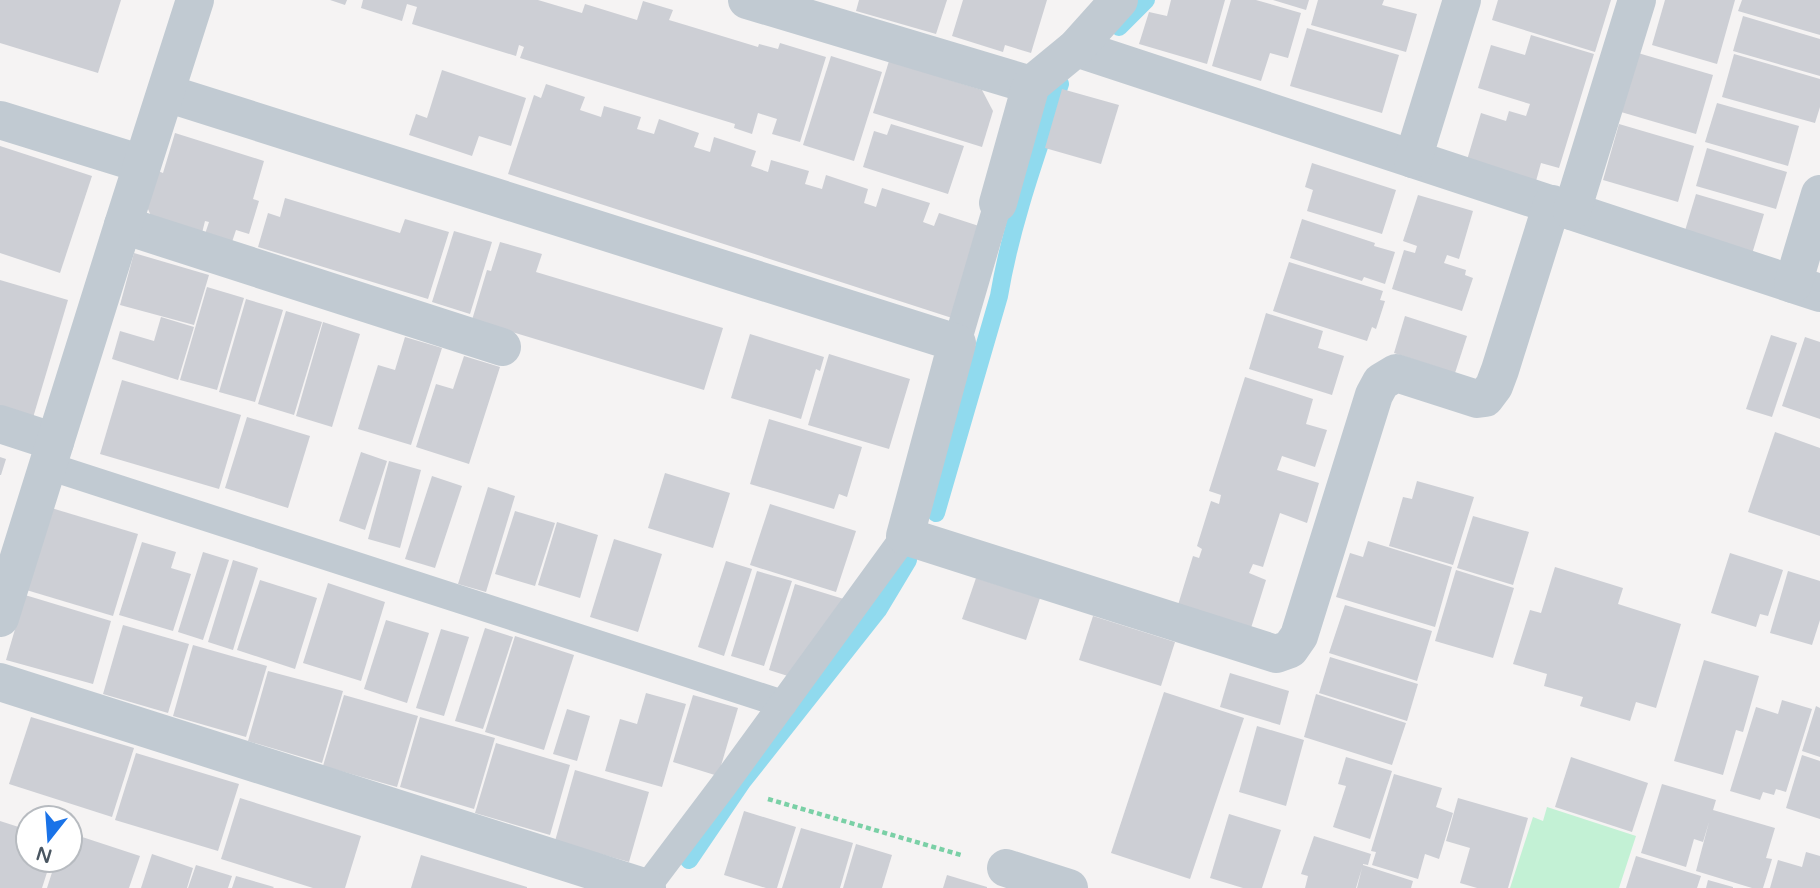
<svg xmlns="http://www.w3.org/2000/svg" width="1820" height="888" viewBox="0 0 1820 888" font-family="'Varela Round',sans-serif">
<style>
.green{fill:#c3f1d5}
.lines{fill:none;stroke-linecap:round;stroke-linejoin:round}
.stream{stroke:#90daee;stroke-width:18}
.building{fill:#cdcfd5}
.path{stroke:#7ad0a6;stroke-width:4.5;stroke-dasharray:5 3.5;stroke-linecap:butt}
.service{stroke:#c1cad2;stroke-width:28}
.minor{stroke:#c1cad2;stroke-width:38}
</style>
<rect width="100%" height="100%" fill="#f5f3f3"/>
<polygon class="green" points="1547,807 1636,836 1619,888 1510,888 1533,817 1543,821"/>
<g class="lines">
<g class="stream">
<polyline points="1119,27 1146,0"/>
<path d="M936 513 999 296C1011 224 1037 153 1060 84"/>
<polyline points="689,860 742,782 878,610 908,560"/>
</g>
</g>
<g class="building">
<polygon points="0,0 121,0 98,73 0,43"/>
<polygon points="330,0 347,0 345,5"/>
<polygon points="363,0 538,0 582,13 585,4 637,20 643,1 673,10 669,20 689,26 758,47 759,44 778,49 780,43 826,57 800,142 772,134 777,119 758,113 752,134 734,128 735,124 520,58 524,47 519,45 516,56 412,24 417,7 407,4 402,21 361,8"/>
<polygon points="859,0 947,0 936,34 856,11"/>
<polygon points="963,0 1047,0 1031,53 1005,45 1003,52 952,36"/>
<polygon points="1171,0 1225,0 1207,64 1139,44 1149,12 1167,16"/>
<polygon points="1231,0 1256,0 1301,13 1288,58 1270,53 1261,81 1212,66"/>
<polygon points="1273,0 1309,0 1306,10"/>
<polygon points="1318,0 1384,0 1382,5 1417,14 1406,52 1311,25"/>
<polygon points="1498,0 1611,0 1595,52 1492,20"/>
<polygon points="1665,0 1735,0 1717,64 1652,45"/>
<polygon points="1742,0 1820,0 1820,35 1738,11"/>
<polygon points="1743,16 1820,39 1820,76 1733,51"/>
<polygon points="1307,28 1399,55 1382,113 1290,86"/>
<polygon points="1531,35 1594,54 1559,168 1541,163 1536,181 1467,160 1481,113 1506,121 1509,111 1526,116 1530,104 1478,88 1491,45 1525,55"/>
<polygon points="1638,53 1713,75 1696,134 1621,112"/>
<polygon points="1734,54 1820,79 1820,107 1815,123 1722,97"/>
<polygon points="831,56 882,72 854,161 803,145"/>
<polygon points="889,61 982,90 993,111 982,147 873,113"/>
<polygon points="442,70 526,98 511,146 479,136 472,156 409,135 416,114 427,118"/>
<polygon points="546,84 585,97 580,110 601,117 604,106 641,117 637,129 654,134 659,119 699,133 694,147 710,152 714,137 756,151 751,166 768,172 771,160 809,171 805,184 822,189 826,175 868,189 864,203 876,207 882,188 930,203 923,222 934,226 939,213 982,227 952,318 508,174 534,95 541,98"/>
<polygon points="1062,89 1119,105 1101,164 1045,148"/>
<polygon points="1717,103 1799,126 1788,166 1705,142"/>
<polygon points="891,124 964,146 948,194 863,167 874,131 887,135"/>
<polygon points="1619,124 1694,146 1678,202 1603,180"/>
<polygon points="175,133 264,161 253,199 259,201 249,234 236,230 232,242 205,234 209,222 205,221 202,233 152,218 147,207 158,171 163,173"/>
<polygon points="0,146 92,176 60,273 0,253"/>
<polygon points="1707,148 1787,172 1776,209 1696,186"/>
<polygon points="1312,163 1396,190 1382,234 1307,211 1313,190 1305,187"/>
<polygon points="1696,194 1764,214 1752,254 1684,234"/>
<polygon points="1418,195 1473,211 1459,259 1447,255 1444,263 1466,270 1465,275 1473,278 1462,311 1392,289 1404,250 1415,253 1417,246 1403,241"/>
<polygon points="285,198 400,233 405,219 449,232 428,299 258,247 268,213 280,217"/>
<polygon points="1302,219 1375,243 1374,246 1395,252 1385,284 1364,277 1362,281 1290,258"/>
<polygon points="454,231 492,242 470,314 432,302"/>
<polygon points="500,242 542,254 536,272 723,328 704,390 472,320 487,270 491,271"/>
<polygon points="134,253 209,275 194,325 120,305"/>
<polygon points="1289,262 1383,291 1380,300 1385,301 1376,329 1372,327 1367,341 1273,311"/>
<polygon points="0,280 68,300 32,421 0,412"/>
<polygon points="207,287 244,298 217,390 180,380"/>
<polygon points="246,299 283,310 255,402 219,392"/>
<polygon points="286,311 322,322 294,415 258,404"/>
<polygon points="1266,313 1323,331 1318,348 1344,356 1332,395 1249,369"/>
<polygon points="1405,316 1467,336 1455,373 1394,353"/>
<polygon points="161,317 194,327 178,380 112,359 120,331 154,341"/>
<polygon points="323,322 360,334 332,427 296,416"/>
<polygon points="750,334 824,357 820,371 816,369 801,419 731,398"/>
<polygon points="1771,335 1797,343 1772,417 1746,409"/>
<polygon points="405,337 442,348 411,445 358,429 378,365 395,370"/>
<polygon points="1805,337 1820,342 1820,419 1782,406"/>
<polygon points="829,354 910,379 889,449 808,425"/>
<polygon points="464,356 500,367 469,464 416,447 436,384 453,389"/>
<polygon points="1245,377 1313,399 1306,424 1327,430 1315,467 1282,456 1277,470 1319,483 1307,523 1280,513 1263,567 1253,564 1249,573 1266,580 1251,628 1178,605 1193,556 1199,558 1202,549 1197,546 1211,501 1219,504 1221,495 1209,491"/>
<polygon points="122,380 241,415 219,489 100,454"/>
<polygon points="247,417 310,436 288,508 225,488"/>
<polygon points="769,419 862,447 847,497 839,494 834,509 750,484"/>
<polygon points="1775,432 1820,448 1820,536 1748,512"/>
<polygon points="361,452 387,461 365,530 339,521"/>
<polygon points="0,457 6,459 1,475 0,475"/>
<polygon points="389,461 421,470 400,548 368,539"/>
<polygon points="665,473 730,493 713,548 648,528"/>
<polygon points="432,476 462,486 435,568 405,559"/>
<polygon points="1417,481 1474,497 1453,565 1389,546 1403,497 1412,499"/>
<polygon points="488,487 515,496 486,592 458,584"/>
<polygon points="770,504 856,531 836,592 750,565"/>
<polygon points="48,507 138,534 113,616 23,589"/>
<polygon points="515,511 555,523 535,586 495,574"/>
<polygon points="1473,516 1529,532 1513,585 1457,568"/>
<polygon points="557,522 598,535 580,598 538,585"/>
<polygon points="614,539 662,554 638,632 590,617"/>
<polygon points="1368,541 1452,567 1435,627 1336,597 1350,553 1363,557"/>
<polygon points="142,542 176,552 171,568 191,574 173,631 119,615"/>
<polygon points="203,552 229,560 203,640 178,632"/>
<polygon points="1730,553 1783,570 1768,616 1760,614 1756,627 1711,613"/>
<polygon points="233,560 258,568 233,650 208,642"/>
<polygon points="726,561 752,569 724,656 698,647"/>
<polygon points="1555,567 1623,588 1618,604 1681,624 1656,708 1636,702 1630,721 1580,706 1583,697 1544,686 1547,674 1513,664 1530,610 1541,613"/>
<polygon points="1456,570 1514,588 1493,658 1435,641"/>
<polygon points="757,571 792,581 764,666 731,656"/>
<polygon points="1788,571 1820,581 1820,620 1812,645 1770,633"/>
<polygon points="976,578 1040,598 1026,640 962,619"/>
<polygon points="260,580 317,598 295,669 237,650"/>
<polygon points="328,583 385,602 361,681 303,663"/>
<polygon points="795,584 847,600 791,677 769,670"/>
<polygon points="25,595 111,621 93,684 6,660"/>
<polygon points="1345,605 1432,631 1417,681 1329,653"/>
<polygon points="1093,616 1175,642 1161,686 1079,660"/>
<polygon points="386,620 429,633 407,703 364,689"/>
<polygon points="123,625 189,644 168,713 103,694"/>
<polygon points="485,628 513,637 483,729 455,721"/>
<polygon points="441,629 469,637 444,716 416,708"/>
<polygon points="515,636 574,655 544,750 485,732"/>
<polygon points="193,645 267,666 246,737 173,716"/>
<polygon points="1330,657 1418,684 1407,721 1319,693"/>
<polygon points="1704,660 1759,676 1743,732 1736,730 1723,775 1674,761"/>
<polygon points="268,671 343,691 322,763 248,741"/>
<polygon points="1230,673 1289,691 1280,725 1220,707"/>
<polygon points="1164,692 1244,718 1190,879 1111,853"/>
<polygon points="646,693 686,704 662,787 605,771 620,719 637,724"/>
<polygon points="1316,694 1406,723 1392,765 1304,737"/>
<polygon points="344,695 418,716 397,787 323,766"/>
<polygon points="693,695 738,708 718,776 673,762"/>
<polygon points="1782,700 1812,709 1786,792 1776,789 1774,795 1763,792 1760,800 1730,791 1756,707 1778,714"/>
<polygon points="1816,706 1820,708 1820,757 1802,751"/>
<polygon points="567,709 590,716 577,761 553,754"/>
<polygon points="31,717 134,748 112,817 9,784"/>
<polygon points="420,717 495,738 474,809 400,787"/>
<polygon points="1257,726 1304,740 1286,806 1239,792"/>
<polygon points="496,743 570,765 550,835 475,813"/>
<polygon points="136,753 239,784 218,851 115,820"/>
<polygon points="1802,755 1820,761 1820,819 1786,808"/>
<polygon points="1346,757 1392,771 1370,839 1333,827 1346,786 1338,784"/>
<polygon points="1571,757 1648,783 1632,832 1555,807"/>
<polygon points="575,770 649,792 629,862 555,841"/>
<polygon points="1394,774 1442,788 1436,807 1453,813 1439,859 1425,854 1418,879 1372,865 1376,852 1371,851"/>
<polygon points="1662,784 1716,800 1713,810 1775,828 1766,858 1772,859 1763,888 1752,888 1696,871 1709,822 1703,842 1694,839 1686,867 1641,853"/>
<polygon points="240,798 361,836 345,888 313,888 221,859"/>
<polygon points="1458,798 1528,818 1508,888 1477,888 1460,883 1470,848 1446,841"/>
<polygon points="744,811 796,827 777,888 766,888 724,875"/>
<polygon points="1229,814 1281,830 1262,888 1243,888 1210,878"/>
<polygon points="0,821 28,830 28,860 51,860 42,888 0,888"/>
<polygon points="801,828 853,843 840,888 782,888"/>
<polygon points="70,833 140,856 129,888 47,888 56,860 70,860"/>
<polygon points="1314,836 1371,854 1368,865 1363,864 1363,865 1413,881 1411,888 1357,888 1362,868 1356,888 1305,888 1308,876 1301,874"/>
<polygon points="856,844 892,855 882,888 843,888"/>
<polygon points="1806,852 1820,856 1820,888 1770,888 1778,860 1802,867"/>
<polygon points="152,854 193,868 187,888 141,888"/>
<polygon points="421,855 527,887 527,888 411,888"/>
<polygon points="1636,856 1701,876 1697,888 1626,888"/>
<polygon points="196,865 232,876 228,888 188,888"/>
<polygon points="947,875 987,887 987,888 943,888"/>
<polygon points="236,876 274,887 273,888 232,888"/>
<polygon points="1708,880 1733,887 1733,888 1706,888"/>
</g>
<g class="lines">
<polyline class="path" points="768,799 961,855"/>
<g class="service">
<polyline points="957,343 998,203"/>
<polyline points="48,466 783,704"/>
<polyline points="646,888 723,786 905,536"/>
</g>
<g class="minor">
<polyline points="747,0 1031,85"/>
<polyline points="1076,48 1820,293"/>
<polyline points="166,93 957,343 905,536 1276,654 1290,649 1299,636 1374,395 1381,382 1396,373 1477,399 1485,398 1494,386 1500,370 1552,204"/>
<polyline points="0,120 142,164"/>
<polyline points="1413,159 1462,0"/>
<polyline points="998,203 1031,85 1076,48 1119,0"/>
<polyline points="1572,211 1637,0"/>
<polyline points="123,225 502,347"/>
<polyline points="1793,284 1820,194"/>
<polyline points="0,424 55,442"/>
<polyline points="0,618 123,225 195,0"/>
<polyline points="0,682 647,888"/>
<polyline points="1006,868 1069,888"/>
</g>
</g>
<g transform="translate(49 839) rotate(197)"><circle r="33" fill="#ffffff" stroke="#b7bbc0" stroke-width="2"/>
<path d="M0-5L12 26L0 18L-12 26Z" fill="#1a73e8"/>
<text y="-10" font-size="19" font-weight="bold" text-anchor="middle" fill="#4a5661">N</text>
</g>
</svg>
